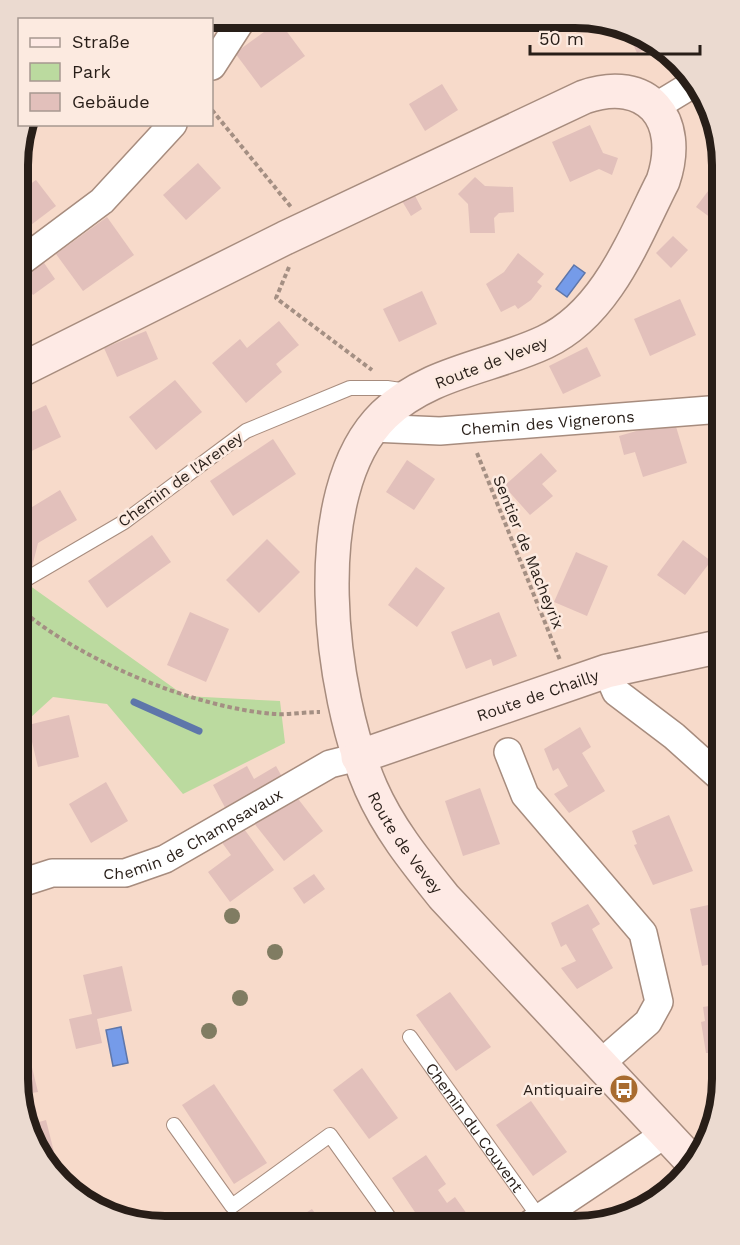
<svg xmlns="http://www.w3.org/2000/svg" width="740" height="1245" viewBox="0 0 740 1245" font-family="'Work Sans',sans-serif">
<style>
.green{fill:#bbda9f}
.water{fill:#759be9;stroke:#5e76aa;stroke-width:1.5}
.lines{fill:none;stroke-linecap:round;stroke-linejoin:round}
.stream{stroke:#5e76aa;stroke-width:7}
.building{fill:#e2c0bb}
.lane-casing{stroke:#a78c7e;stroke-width:16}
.street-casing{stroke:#a78c7e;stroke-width:30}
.secondary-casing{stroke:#a78c7e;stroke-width:36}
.path{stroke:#a48f83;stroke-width:4;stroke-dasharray:4.5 3;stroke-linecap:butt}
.lane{stroke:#fff;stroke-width:14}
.street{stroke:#fff;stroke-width:27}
.secondary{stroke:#feeae5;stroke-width:33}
.tree{fill:#807c62}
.labels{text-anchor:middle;stroke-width:5;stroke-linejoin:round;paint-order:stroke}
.street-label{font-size:16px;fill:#281e18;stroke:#fceae0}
.poi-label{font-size:16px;fill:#281e18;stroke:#fceae0;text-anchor:end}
.rim{fill:none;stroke:#281e18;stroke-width:8}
</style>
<rect width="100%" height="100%" fill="#f7daca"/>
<polygon class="green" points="19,578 185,696 280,701 285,743 183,794 107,704 53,697 18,729"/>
<g class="water">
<polygon points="574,265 585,273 567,297 556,289"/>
<polygon points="121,1027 128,1063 113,1066 106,1030"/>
</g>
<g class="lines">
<g class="stream">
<polyline points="713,690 722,691"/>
<polyline points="134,702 199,731"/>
</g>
</g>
<g class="building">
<polygon points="279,21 305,56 261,88 235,53"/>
<polygon points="628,33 654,46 637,53"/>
<polygon points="442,84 458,110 425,131 409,104"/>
<polygon points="705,101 711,109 714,127 701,103"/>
<polygon points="590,125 603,153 618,158 612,175 599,169 570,182 552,142"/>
<polygon points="198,163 221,188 186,220 163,195"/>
<polygon points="721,174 722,175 722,226 696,207"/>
<polygon points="475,177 485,186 513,187 514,212 499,213 494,218 495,233 470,233 468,204 458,194"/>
<polygon points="36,180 56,206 19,234 19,192"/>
<polygon points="414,194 422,209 411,216 402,201"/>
<polygon points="107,217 134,255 83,291 56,254"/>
<polygon points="673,236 688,250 671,268 656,253"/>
<polygon points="518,253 544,274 537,282 542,286 531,300 518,309 515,305 501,312 486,284 504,272"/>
<polygon points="42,260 55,279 33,295 19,276"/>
<polygon points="422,291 437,324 399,342 383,309"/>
<polygon points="680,299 696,335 650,356 634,319"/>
<polygon points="279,321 299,345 276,364 282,372 246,403 212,363 240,339 247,348"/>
<polygon points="146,331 158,359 117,377 104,348"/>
<polygon points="587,347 601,376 563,394 549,366"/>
<polygon points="175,380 202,412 156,450 129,417"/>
<polygon points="46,405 61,437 19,457 19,418"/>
<polygon points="674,420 687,463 643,477 635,452 624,455 619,436"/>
<polygon points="273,439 296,474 233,516 210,481"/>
<polygon points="541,453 557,471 542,484 553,496 530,515 504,486"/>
<polygon points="407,460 435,479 414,510 386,492"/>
<polygon points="60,490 77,520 38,543 31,571 19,568 19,515"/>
<polygon points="152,535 171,562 107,608 88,581"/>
<polygon points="267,539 300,572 259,613 226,580"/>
<polygon points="683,540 711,561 685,595 657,575"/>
<polygon points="576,552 608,566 587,616 554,602"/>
<polygon points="416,567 445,588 417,627 388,605"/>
<polygon points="190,612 229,629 206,682 167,665"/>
<polygon points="499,612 517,656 493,666 491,659 466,669 451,632"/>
<polygon points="69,715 79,757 38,767 28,725"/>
<polygon points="580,727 591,747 582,753 605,791 569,813 554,794 568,786 558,768 553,771 544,749"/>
<polygon points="247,766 254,779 276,766 286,784 229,815 213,785"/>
<polygon points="106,782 128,821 91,843 69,804"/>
<polygon points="480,788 500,844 463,856 445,801"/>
<polygon points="292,791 323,831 284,861 253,822"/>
<polygon points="669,815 693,871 653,885 634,845 637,844 632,831"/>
<polygon points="239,822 274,870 230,902 208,872 231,855 218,837"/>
<polygon points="314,874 325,889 304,904 293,888"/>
<polygon points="722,902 722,962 702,966 690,909"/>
<polygon points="588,904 600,924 592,929 613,968 577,989 561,968 576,961 566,944 561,947 551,923"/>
<polygon points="122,966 132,1011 97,1019 102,1043 76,1049 69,1019 92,1014 83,975"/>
<polygon points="450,992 491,1047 456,1071 416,1015"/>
<polygon points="722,1004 722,1066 713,1067 711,1053 706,1053 701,1022 705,1021 703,1007"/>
<polygon points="29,1055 38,1092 32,1093 39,1122 46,1120 56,1160 49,1162 29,1136 18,1080 18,1057"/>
<polygon points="362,1068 398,1118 369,1139 333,1090"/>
<polygon points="214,1084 267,1163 234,1184 182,1105"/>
<polygon points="531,1101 567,1152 533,1176 496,1125"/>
<polygon points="426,1155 446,1184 438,1190 447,1203 455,1197 474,1224 470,1227 425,1227 392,1178"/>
<polygon points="312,1209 324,1226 285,1226"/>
</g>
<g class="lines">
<g class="lane-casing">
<g id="lane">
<polyline points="23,581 124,522 246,431 350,388 387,388 407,391"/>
<path id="s1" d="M410 1037 539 1217"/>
<polyline points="174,1125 232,1206 330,1135 395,1226"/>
</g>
</g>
<g class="street-casing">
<g id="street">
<polyline points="212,66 243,18"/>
<polyline points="655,107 693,84"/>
<polyline points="19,263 102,201 173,124"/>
<path id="s2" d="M372 428 440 431 722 409"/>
<polyline points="607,671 616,692 674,736 722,779"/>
<polyline points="508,752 525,795 643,933 659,1002 648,1022 600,1064"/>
<path id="s3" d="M18 884 52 873H125L165 859 330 764 358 757"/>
<polyline points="526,1227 665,1134"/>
</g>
</g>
<g class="secondary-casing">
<g id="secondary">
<path id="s4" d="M19 371 285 238 584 97C647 75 684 119 663 181 634 238 607 313 545 342 492 367 428 372 384 415 304 493 330 694 371 788 389 829 416 862 444 897L694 1164"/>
<path id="s5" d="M358 757 607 671 722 646"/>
</g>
</g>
<g class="path">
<polyline points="168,18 169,20"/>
<polyline points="212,110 291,207"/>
<polyline points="289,267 276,298 372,370"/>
<polyline points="477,453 560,660"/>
<path d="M19 608C81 661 192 707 274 714 289 715 305 712 320 712"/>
<polyline points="711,735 722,734"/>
</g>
<use href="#lane" class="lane"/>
<use href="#street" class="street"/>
<use href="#secondary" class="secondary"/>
</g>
<g class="tree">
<circle cx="232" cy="916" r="8"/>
<circle cx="275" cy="952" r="8"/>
<circle cx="240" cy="998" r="8"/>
<circle cx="209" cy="1031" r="8"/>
</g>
<defs>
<g id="bus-disc" transform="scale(1.5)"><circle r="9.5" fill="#a86b2f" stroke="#fceae0"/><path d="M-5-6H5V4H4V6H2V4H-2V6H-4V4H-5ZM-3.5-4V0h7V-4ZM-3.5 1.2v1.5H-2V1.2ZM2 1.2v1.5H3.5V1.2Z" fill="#fff"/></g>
</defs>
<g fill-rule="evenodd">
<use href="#bus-disc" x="624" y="1089"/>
</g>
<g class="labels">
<g class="street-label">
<text transform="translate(491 362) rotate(-21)" y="6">Route de Vevey</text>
<text dy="6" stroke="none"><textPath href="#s2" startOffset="176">Chemin des Vignerons</textPath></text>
<text transform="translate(180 479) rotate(-36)" y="6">Chemin de l'Areney</text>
<text transform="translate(529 552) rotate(68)" y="6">Sentier de Macheyrix</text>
<text dy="6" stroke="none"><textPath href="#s5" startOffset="190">Route de Chailly</textPath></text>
<text dy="6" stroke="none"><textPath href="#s3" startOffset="186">Chemin de Champsavaux</textPath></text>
<text dy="6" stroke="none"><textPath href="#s4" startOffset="1618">Route de Vevey</textPath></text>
<text dy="6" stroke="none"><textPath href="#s1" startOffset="111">Chemin du Couvent</textPath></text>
</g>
<g class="poi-label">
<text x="603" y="1095">Antiquaire</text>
</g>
</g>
<path d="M0 0H740V1245H0ZM165 28H575A137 137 0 0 1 712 165V1079A137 137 0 0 1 575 1216H165A137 137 0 0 1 28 1079V165A137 137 0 0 1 165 28Z" fill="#ebdad0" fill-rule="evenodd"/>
<path class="rim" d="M165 28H575A137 137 0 0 1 712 165V1079A137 137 0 0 1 575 1216H165A137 137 0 0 1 28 1079V165A137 137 0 0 1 165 28Z"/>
<rect x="18" y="18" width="195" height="108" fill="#fceae0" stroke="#a79890" stroke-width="1.5"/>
<rect x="30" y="38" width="30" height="9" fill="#feeae5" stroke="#a79890" stroke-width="1.5"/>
<text x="72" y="48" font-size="18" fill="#281e18">Straße</text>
<rect x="30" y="63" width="30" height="18" fill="#bbda9f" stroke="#a79890" stroke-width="1.5"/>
<text x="72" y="78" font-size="18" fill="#281e18">Park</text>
<rect x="30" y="93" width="30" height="18" fill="#e2c0bb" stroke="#a79890" stroke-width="1.5"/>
<text x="72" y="108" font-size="18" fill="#281e18">Gebäude</text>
<path d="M530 45v9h170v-9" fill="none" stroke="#281e18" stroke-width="3"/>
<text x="539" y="45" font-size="18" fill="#281e18" stroke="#fceae0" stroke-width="4.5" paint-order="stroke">50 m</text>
</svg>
